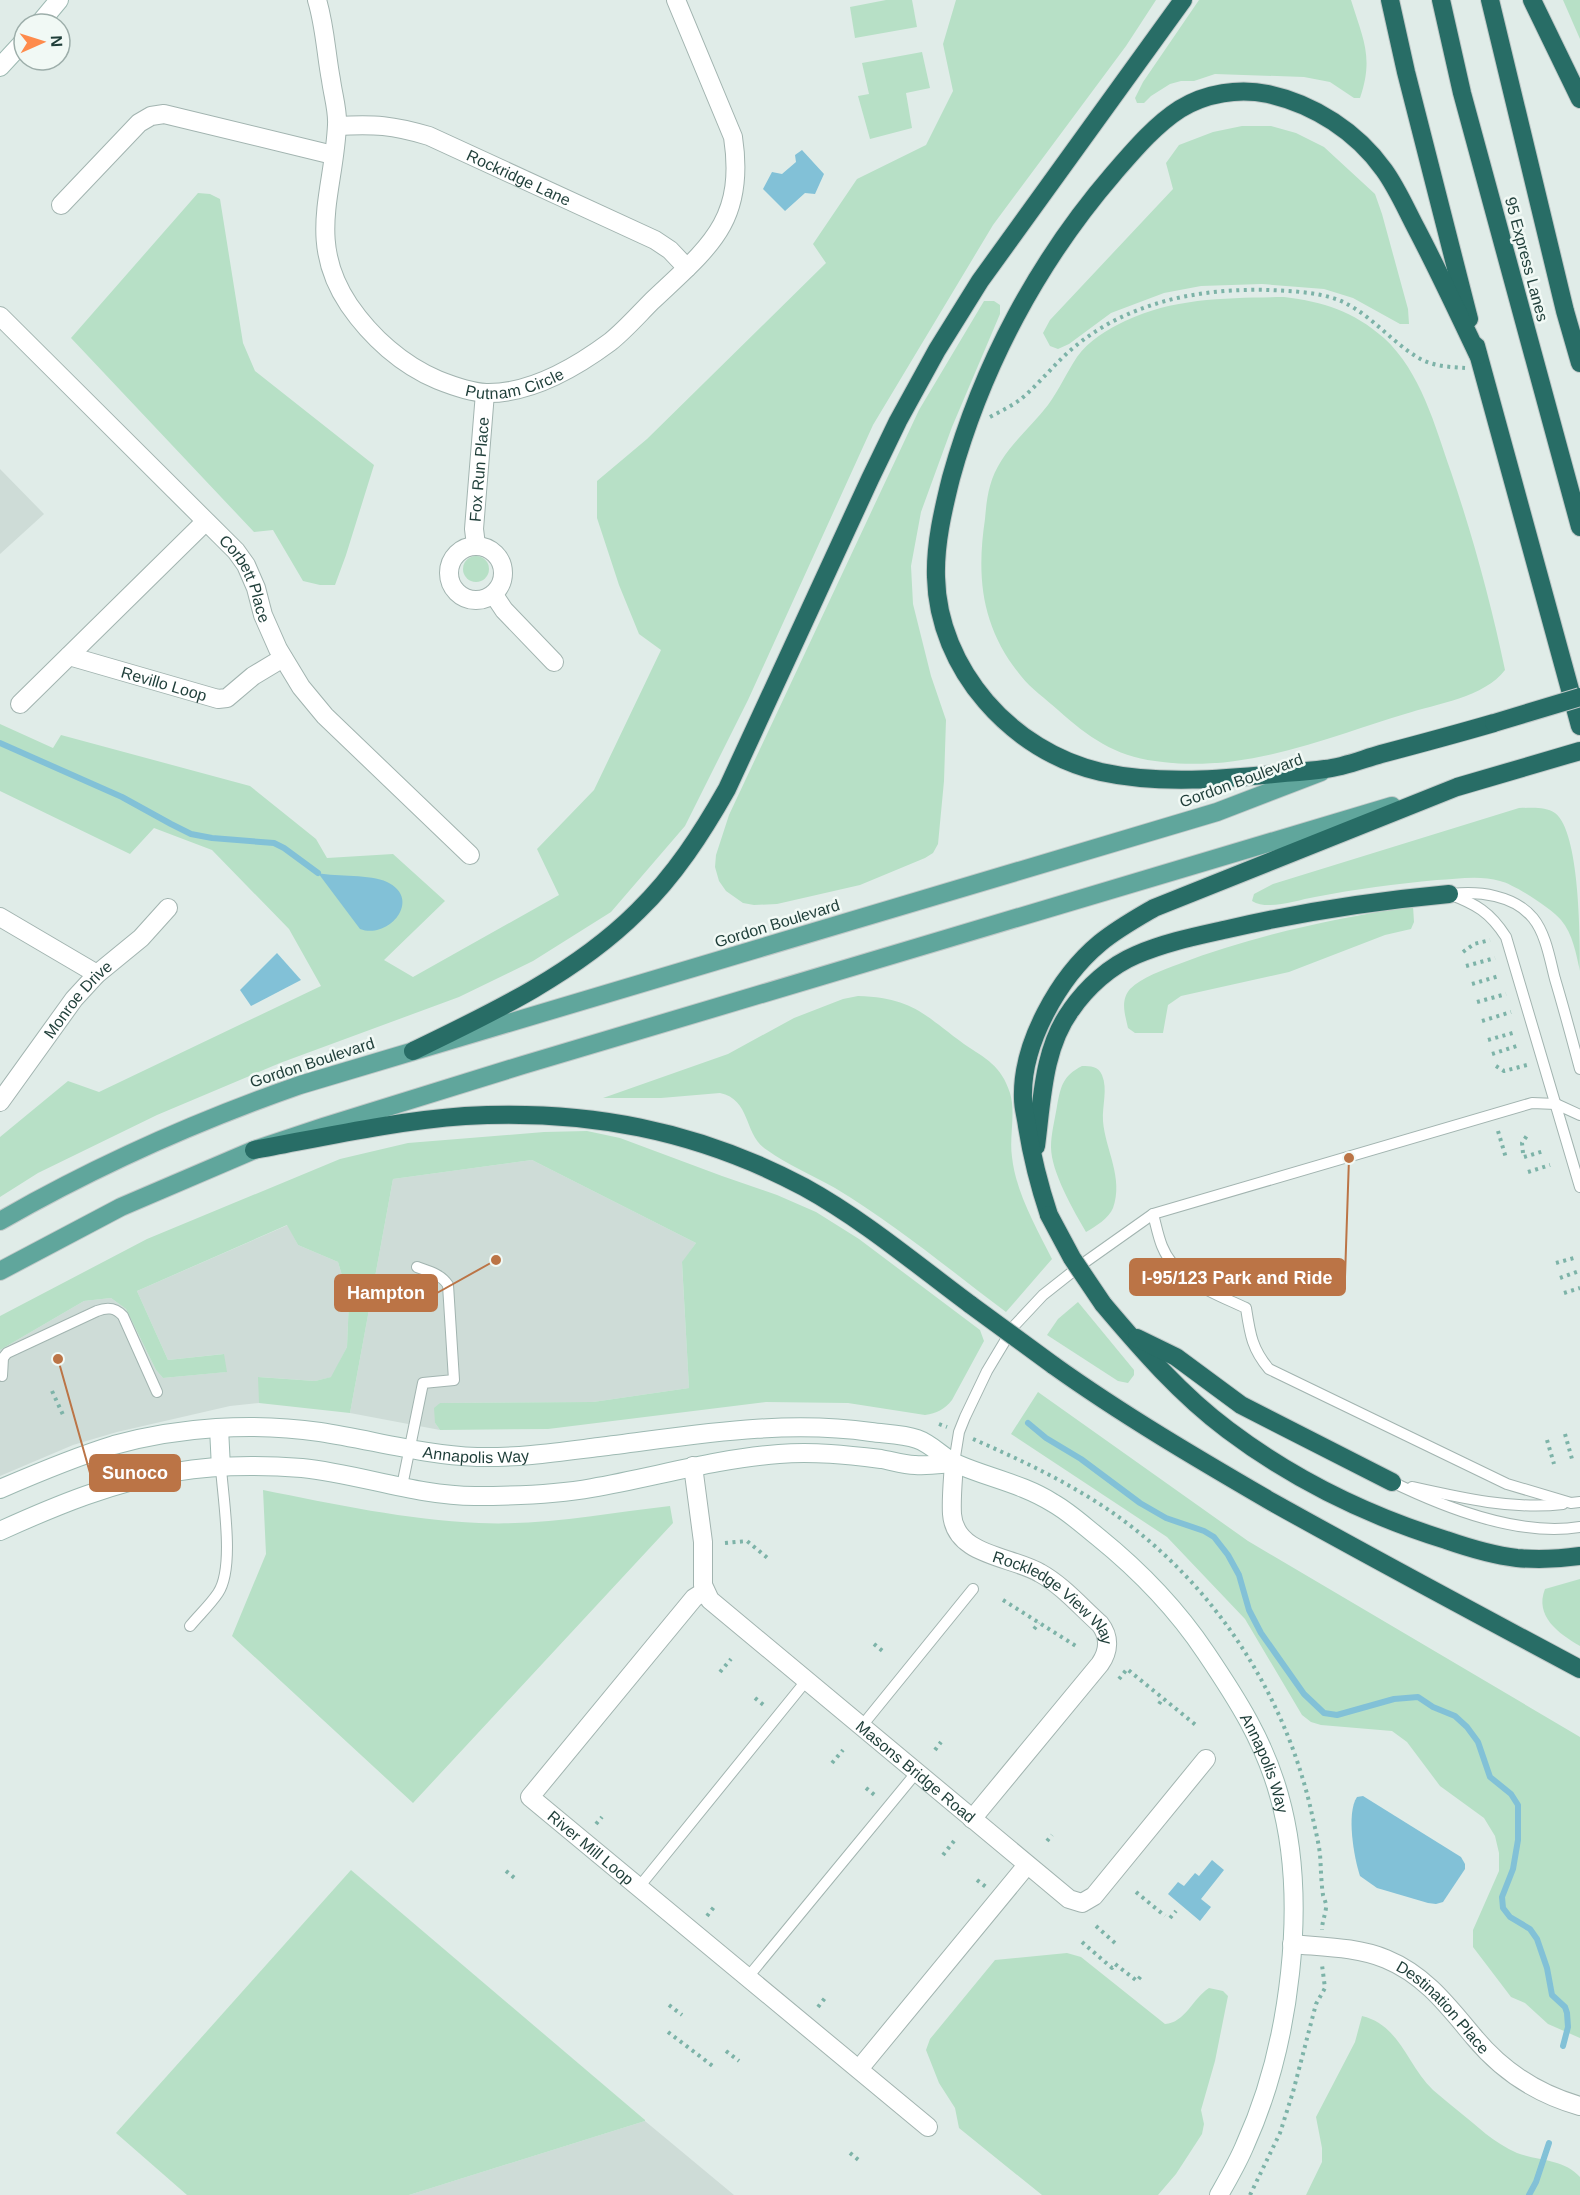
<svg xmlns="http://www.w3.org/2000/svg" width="1580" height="2195" viewBox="0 0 1580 2195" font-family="Arial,sans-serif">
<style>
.built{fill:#cedcd7}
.green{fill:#b7e0c6}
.water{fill:#82c1d7}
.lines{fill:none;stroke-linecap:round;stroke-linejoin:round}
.stream{stroke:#82c1d7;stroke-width:6}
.lane-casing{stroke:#a2b4b0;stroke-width:12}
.street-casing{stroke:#a2b4b0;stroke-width:20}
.secondary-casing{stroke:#9db9b2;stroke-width:20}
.primary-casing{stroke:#c0c9c8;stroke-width:20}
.highway-casing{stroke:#c0c9c8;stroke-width:20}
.path{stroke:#7db3a8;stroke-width:4;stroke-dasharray:3 4.5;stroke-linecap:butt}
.lane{stroke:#fff;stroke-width:10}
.street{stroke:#fff;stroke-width:18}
.secondary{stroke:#fff;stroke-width:18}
.primary{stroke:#60a69c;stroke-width:18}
.highway{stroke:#286d66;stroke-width:18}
.highway-bridge-casing{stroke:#c0c9c8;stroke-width:20;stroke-linecap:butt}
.highway-bridge{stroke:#286d66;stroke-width:18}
.labels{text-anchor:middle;stroke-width:5;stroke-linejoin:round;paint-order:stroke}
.street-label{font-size:16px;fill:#1f3e39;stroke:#f1f9f5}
.leader{fill:none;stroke:#bb7446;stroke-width:2}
.callout-dot{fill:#bb7446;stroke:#f1f9f5;stroke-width:2}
.callout{fill:#bb7446;stroke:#bb7446;stroke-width:2}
.callout-label{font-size:18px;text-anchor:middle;font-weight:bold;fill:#fff}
</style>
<rect width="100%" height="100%" fill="#e0ece8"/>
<g class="built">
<polygon points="0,469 44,514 0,554"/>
<polygon points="532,1160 696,1243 682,1263 689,1388 593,1402 440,1403 435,1423 440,1430 350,1413 393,1179"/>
<polygon points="288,1225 298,1245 338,1262 349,1299 347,1347 332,1377 315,1381 259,1377 259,1403 230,1406 117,1432 73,1445 0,1476 0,1350 84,1301 111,1298 126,1309 156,1370 163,1378 226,1372 223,1354 168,1360 137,1291"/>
<polygon points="645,2121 734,2195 409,2195"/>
</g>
<g class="green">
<polygon points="886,0 912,0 917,27 855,38 850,7"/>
<polygon points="956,0 1156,0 1126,46 993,225 873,425 748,700 685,826 611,912 533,961 459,997 280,1063 157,1115 38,1173 0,1197 0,1137 68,1081 99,1092 321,986 289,929 212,850 154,828 130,854 0,791 0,724 53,748 61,735 250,786 316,839 327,858 393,854 445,901 384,960 413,977 559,895 537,849 594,790 661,650 639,634 619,585 597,518 597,481 647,439 826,263 813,244 857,179 926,145 953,91 943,44"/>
<path d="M1199 0H1351C1363 39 1374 57 1360 98H1354L1330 82 1304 77 1215 74 1194 81H1181L1170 84 1151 96 1144 103H1137L1135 98 1143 82Z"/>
<polygon points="1563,0 1580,0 1580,39"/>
<polygon points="922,52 930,88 906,93 912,128 870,139 858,96 869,94 862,63"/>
<polygon points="1242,126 1271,126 1296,133 1324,147 1375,194 1382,214 1408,309 1409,324 1400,324 1353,298 1324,289 1262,284 1201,286 1164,293 1111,313 1069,344 1058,349 1050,346 1043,333 1050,320 1173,189 1166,163 1179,145 1213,132"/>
<polygon points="198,193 210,194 220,199 243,343 255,371 374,465 346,555 335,585 320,585 303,581 273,530 254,532 71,338"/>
<path d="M1284 297C1324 302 1353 311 1384 338 1421 372 1435 426 1451 472 1473 537 1491 603 1505 670 1485 697 1436 704 1405 714 1385 720 1366 726 1346 733 1284 753 1222 771 1155 761 1115 756 1088 737 1058 710 1046 699 1031 689 1021 676 982 628 976 579 985 519 986 508 987 496 990 486 999 452 1028 431 1048 405 1059 390 1067 372 1077 357 1088 341 1108 329 1125 321 1175 297 1231 298 1284 297Z"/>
<polygon points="984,301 994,301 1000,305 1000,314 952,427 921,512 911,566 913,604 931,676 946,720 944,781 938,844 933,853 925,858 860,885 777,904 754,905 743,903 726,891 719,881 715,867 716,855 729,815 919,410"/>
<circle cx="476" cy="569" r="13"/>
<path d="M1519 808C1530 808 1545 806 1555 813 1580 832 1580 937 1580 971 1576 954 1573 934 1561 920 1552 909 1514 884 1500 881 1480 875 1457 879 1437 880 1396 884 1355 889 1315 897 1297 900 1268 911 1252 901L1254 894 1273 884Z"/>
<path d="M1413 906 1414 922 1411 929 1385 935 1289 972 1181 996 1168 1005 1163 1033H1135L1128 1028C1125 1014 1120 1001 1130 989 1142 977 1163 970 1179 964 1254 935 1333 919 1413 906Z"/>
<path d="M858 996C913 998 923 1014 964 1044 986 1059 1001 1065 1010 1093 1016 1113 1009 1136 1012 1157 1016 1193 1036 1227 1052 1259L1006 1312C950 1270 895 1224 835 1188 812 1175 788 1165 767 1150 743 1135 752 1100 720 1093L661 1098H603L728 1054 794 1018 843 999Z"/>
<path d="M1082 1066C1091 1066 1098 1066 1102 1075 1108 1089 1102 1106 1103 1121 1105 1149 1124 1178 1113 1208 1109 1218 1095 1227 1086 1232 1074 1211 1051 1172 1051 1147 1051 1134 1055 1119 1057 1106 1061 1085 1063 1076 1082 1066Z"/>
<path d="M587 1131 620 1138 722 1176 777 1195 816 1212 859 1239 980 1330 984 1341 952 1400C944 1410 937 1413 925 1415L848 1403 766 1402 548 1429 440 1430 435 1423 434 1408 440 1403 593 1402 689 1388 682 1262 696 1243 532 1160 393 1179 350 1413 259 1403 258 1377 315 1381 331 1377 347 1347 349 1299 338 1262 298 1245 287 1225 137 1291 168 1360 224 1354 227 1372 163 1378 156 1370 126 1309 111 1298 84 1301 0 1350V1316L147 1239 340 1159 408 1143 544 1132Z"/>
<polygon points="1078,1302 1134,1370 1134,1375 1128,1383 1118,1381 1047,1335 1058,1319"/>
<polygon points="1038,1392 1248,1541 1580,1737 1580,2038 1548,2024 1525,2003 1511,1997 1473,1947 1473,1930 1499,1871 1499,1853 1495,1836 1484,1818 1440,1786 1407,1742 1392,1731 1321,1725 1311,1722 1302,1715 1245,1619 1167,1537 1011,1434"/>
<path d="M263 1490C334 1504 407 1520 479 1523 543 1526 607 1513 670 1506L673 1523 413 1803 232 1636 266 1554Z"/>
<path d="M1580 1579V1646C1559 1634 1534 1616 1545 1589Z"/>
<polygon points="351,1870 645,2120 645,2121 409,2195 187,2195 116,2133"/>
<path d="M1067 1953 1081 1957 1165 2024C1185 2023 1193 1998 1209 1988L1223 1991 1228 1996 1215 2061 1201 2110 1204 2124 1202 2134 1176 2174 1158 2195H1042L959 2128 955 2108 939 2083 926 2050 930 2039 995 1960Z"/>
<path d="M1362 2016C1400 2025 1407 2065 1433 2090 1450 2105 1469 2119 1486 2134 1495 2141 1506 2148 1517 2153 1539 2161 1564 2159 1580 2177V2195H1306L1322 2162V2148L1316 2117 1355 2042Z"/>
</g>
<g class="water">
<polygon points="802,150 824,174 815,194 805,193 785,211 763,189 772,172 782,174 796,162 795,155"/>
<path d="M318 873C338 877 370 874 387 882 423 899 389 940 360 929Z"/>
<polygon points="277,953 301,980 251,1006 240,990"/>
<path d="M1363 1796 1461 1857 1465 1864V1869L1443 1902 1436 1904 1428 1903 1377 1888 1360 1876C1354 1858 1346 1813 1357 1797Z"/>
<polygon points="1212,1860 1224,1870 1201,1899 1211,1907 1200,1921 1168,1894 1178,1882 1184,1886 1195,1873 1199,1876"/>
</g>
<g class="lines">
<g class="stream">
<polyline points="0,743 122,797 171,824 191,834 212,838 274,843 284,848 318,873"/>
<polyline points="1028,1423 1046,1438 1081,1459 1140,1503 1166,1518 1204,1531 1214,1537 1228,1555 1239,1575 1249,1610 1261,1633 1304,1694 1324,1713 1337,1715 1394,1699 1418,1697 1433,1707 1455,1716 1467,1727 1478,1742 1490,1777 1511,1794 1518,1805 1518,1840 1513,1869 1502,1897 1503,1908 1510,1917 1530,1929 1537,1939 1547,1968 1552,1995 1565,2007 1567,2013 1568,2027 1563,2046"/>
<polyline points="1529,2195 1536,2182 1549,2143"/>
</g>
<g class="lane-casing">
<g id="lane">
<path d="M1449 894C1476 904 1490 912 1506 937L1580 1187"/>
<path d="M1452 894C1479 891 1514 895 1533 918 1546 934 1550 960 1555 979 1564 1009 1572 1039 1580 1069"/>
<path d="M1153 1214C1156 1225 1158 1236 1162 1246 1176 1281 1214 1293 1246 1308 1250 1334 1252 1349 1269 1369L1507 1484 1571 1503 1580 1502"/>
<path d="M2 1376 3 1358 7 1353 97 1311C107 1307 115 1307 123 1316L157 1392"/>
<polyline points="954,1463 959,1432 965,1417 987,1371 1014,1326 1043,1295 1081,1265 1153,1214 1532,1103 1556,1104 1580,1115"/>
<path d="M1392 1482C1446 1508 1519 1537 1580 1527"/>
<path d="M402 1486 423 1383 454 1380 448 1285C441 1274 428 1271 417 1267"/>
<path d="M1412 1487C1461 1498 1514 1510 1563 1504"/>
<path d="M190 1626C199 1615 210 1605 218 1593 235 1568 223 1499 221 1468"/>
<polyline points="861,1727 973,1589"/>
<polyline points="639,1887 806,1681"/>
<polyline points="748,1977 916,1773"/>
</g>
</g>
<g class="street-casing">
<g id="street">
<path id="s1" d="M317 0C325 26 326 54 331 80 333 95 338 111 337 125 334 192 306 241 349 305 371 337 402 365 438 380 453 386 470 392 486 393 531 394 575 368 610 342 625 330 638 315 652 301 708 248 746 222 733 137L676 0"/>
<path id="s2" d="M337 126C375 124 392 125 429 136L655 240 670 250 687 268"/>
<polyline points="61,205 139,123 151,116 164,114 333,155"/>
<path id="s3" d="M0 316 236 551 246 565 256 588 263 615 278 649 301 687 325 716 470 855"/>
<path id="s4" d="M476 545 474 529 485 393"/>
<circle cx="476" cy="573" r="27"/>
<polyline points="494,595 504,610 554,662"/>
<path id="s5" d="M69 656 218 699 227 698 253 676 283 658"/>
<polyline points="20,704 205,522"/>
<polyline points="0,917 97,974"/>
<path id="s6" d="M0 1102 74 999 97 974 141 938 168 908"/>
<path id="s7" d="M954 1463C953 1480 951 1498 952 1514 955 1556 1011 1556 1040 1573 1062 1585 1081 1607 1100 1624 1110 1637 1109 1651 1100 1664L972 1819"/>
<path id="s8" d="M693 1466 703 1542V1585L710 1600 1069 1899 1082 1903 1094 1896 1206 1759"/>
<path id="s9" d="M705 1591 694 1598 530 1797 928 2127"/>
<path id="s10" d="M1292 1944C1323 1947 1357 1947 1386 1959 1425 1975 1448 2006 1474 2037 1503 2072 1537 2094 1580 2106"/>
<polyline points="859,2069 1027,1865"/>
</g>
</g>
<g class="secondary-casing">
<g id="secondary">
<polyline points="39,24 59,0"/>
<polyline points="0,67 24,41"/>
<polyline points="219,1428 221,1468"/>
<path id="s11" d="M0 1489C37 1473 75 1457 114 1445 179 1427 253 1422 320 1432 372 1440 424 1455 477 1457 519 1458 559 1452 599 1447 689 1436 780 1419 871 1432 885 1434 903 1434 917 1439 932 1444 943 1458 957 1464 989 1478 1023 1484 1053 1503 1069 1512 1083 1525 1098 1537 1140 1571 1176 1608 1206 1653 1237 1699 1264 1741 1279 1795 1309 1900 1290 2046 1245 2145 1238 2162 1228 2179 1219 2195"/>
<path d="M0 1531C55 1506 115 1481 175 1472 215 1465 261 1465 302 1468 360 1474 417 1496 475 1496 514 1496 554 1495 592 1488 655 1477 715 1459 779 1454 813 1451 848 1455 881 1459 892 1461 904 1465 915 1465 928 1466 941 1464 954 1463"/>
</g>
</g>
<g class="primary-casing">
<g id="primary">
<path d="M0 1221C96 1166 194 1122 300 1085L1217 812 1321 772"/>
<polyline points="0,1271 121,1207 254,1150 323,1127 523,1065 1392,806"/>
</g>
</g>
<g class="highway-casing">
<g id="highway">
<polyline points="1390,0 1406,72 1469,319"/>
<polyline points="1441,0 1462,93 1580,527"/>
<polyline points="1490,0 1565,311 1580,363"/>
<polyline points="1532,0 1580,99"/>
<polyline points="1476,346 1580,726"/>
<path d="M1478 355C1458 313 1438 270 1416 228 1406 209 1397 188 1384 170 1357 132 1314 104 1268 94 1239 88 1206 93 1180 109 1155 125 1134 150 1114 173 1038 261 982 366 951 478 943 510 935 544 936 577 938 669 1012 752 1101 772 1160 785 1224 779 1284 773 1297 772 1311 771 1325 769 1344 767 1363 759 1381 754 1419 744 1456 734 1494 723"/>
<path d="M413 1051C492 1013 576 973 638 911 675 875 702 833 727 789L870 479 898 421 937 350 980 281 1183 0"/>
<path d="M1036 1146C1042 1101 1043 1048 1071 1010 1087 987 1110 966 1136 955 1166 942 1197 936 1228 929 1301 912 1374 901 1449 894"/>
<path d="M254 1150C324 1137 395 1121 465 1116 586 1109 697 1130 804 1187 864 1220 917 1265 971 1305"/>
<path d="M1049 1215C1039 1185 1032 1157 1027 1126 1026 1117 1023 1108 1023 1099 1021 1044 1059 977 1100 943 1117 929 1135 919 1154 908L1457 787 1580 751"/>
<path d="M1103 1304C1141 1349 1181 1395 1228 1430 1293 1479 1369 1516 1446 1540 1469 1548 1492 1555 1517 1558 1538 1560 1559 1559 1580 1556"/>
<polyline points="1137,1338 1176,1357 1241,1405 1392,1482"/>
<path d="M1053 1365C1123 1415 1198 1459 1272 1502 1374 1559 1477 1614 1580 1669"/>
</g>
</g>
<g class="path">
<path d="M990 417C1001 411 1012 406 1021 399 1040 383 1055 363 1073 348 1128 302 1199 288 1269 290 1291 291 1315 292 1336 299 1368 311 1389 340 1417 357 1431 366 1449 367 1465 368"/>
<polyline points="1463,952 1474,944 1490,940"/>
<polyline points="1466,966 1495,958"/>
<polyline points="1472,984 1499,976"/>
<polyline points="1477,1002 1506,994"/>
<polyline points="1482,1021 1511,1012"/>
<polyline points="1488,1040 1516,1032"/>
<polyline points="1492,1054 1520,1045"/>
<polyline points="1496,1066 1504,1071 1527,1065"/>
<polyline points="1498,1131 1506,1158"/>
<polyline points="1523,1153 1522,1143 1528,1134"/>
<polyline points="1524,1157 1544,1151"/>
<polyline points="1528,1172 1550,1165"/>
<polyline points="1556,1263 1574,1258"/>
<polyline points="1560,1278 1579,1271"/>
<polyline points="1564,1293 1580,1288"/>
<polyline points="52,1391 64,1417"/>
<polyline points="939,1424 947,1427"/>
<polyline points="1565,1434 1572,1459"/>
<path d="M973 1439C1021 1460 1070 1483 1113 1513 1213 1583 1284 1692 1311 1810 1314 1824 1318 1839 1320 1854 1321 1868 1321 1882 1323 1895 1324 1899 1327 1904 1326 1908 1325 1916 1322 1922 1322 1930"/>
<polyline points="1547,1440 1554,1464"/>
<polyline points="725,1543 747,1541 770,1560"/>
<polyline points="1003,1600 1079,1648"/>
<polyline points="1034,1629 1039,1623"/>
<polyline points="874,1644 885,1653"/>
<polyline points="720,1672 731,1659"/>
<polyline points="1119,1679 1127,1669 1197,1726"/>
<polyline points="755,1698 766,1707"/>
<polyline points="1159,1704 1163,1698"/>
<polyline points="935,1750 941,1742"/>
<polyline points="832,1763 843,1750"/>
<polyline points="866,1788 877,1797"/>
<polyline points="596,1824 602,1817"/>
<polyline points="1047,1841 1052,1835"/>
<polyline points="943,1855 954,1841"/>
<polyline points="506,1871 517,1880"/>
<polyline points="977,1880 986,1887"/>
<polyline points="1136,1892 1165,1916"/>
<polyline points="707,1916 714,1907"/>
<polyline points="1170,1918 1176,1911"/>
<polyline points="1096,1926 1116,1944"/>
<polyline points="1082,1942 1112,1968 1115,1964 1137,1981 1141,1976"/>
<polyline points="669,2005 682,2015"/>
<polyline points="818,2007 825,1998"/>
<polyline points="668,2032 714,2067"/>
<polyline points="726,2051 739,2061"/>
<polyline points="850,2153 861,2162"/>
<polyline points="1250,2195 1280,2133 1293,2092 1316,2004 1325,1988 1322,1965"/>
</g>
<use href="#lane" class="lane"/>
<use href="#street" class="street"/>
<use href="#secondary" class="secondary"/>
<use href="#primary" class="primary"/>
<use href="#highway" class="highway"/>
<g class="highway-bridge-casing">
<g id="highway-bridge">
<polyline points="1494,723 1580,697"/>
<polyline points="1049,1215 1072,1258 1103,1304"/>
<polyline points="971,1305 1053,1365"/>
</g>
</g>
<use href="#highway-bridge" class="highway-bridge"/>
</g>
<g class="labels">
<g class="street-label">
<text dy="6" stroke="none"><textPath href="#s2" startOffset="192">Rockridge Lane</textPath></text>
<text transform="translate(1527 259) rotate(75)" y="6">95 Express Lanes</text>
<text dy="6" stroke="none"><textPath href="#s1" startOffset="510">Putnam Circle</textPath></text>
<text dy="6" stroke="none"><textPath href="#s4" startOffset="76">Fox Run Place</textPath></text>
<text dy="6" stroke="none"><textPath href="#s3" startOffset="362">Corbett Place</textPath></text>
<text dy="6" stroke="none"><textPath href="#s5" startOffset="99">Revillo Loop</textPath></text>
<text transform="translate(1241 780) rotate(-20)" y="6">Gordon Boulevard</text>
<text transform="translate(777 923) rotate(-17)" y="6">Gordon Boulevard</text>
<text dy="6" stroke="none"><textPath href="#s6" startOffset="129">Monroe Drive</textPath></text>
<text transform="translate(312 1062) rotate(-18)" y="6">Gordon Boulevard</text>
<text dy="6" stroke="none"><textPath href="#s11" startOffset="488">Annapolis Way</textPath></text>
<text dy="6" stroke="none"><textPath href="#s7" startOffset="189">Rockledge View Way</textPath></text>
<text dy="6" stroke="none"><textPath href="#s11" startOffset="1424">Annapolis Way</textPath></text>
<text dy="6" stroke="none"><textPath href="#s8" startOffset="404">Masons Bridge Road</textPath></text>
<text dy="6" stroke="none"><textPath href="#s9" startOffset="350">River Mill Loop</textPath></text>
<text dy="6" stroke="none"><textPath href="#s10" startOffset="171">Destination Place</textPath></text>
</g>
</g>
<path class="leader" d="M1349 1158L1345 1277M496 1260L437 1293M58 1359L90 1473"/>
<g class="callout-dot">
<circle cx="1349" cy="1158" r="6"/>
<circle cx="496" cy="1260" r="6"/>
<circle cx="58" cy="1359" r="6"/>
</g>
<g class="callout">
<rect x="1130" y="1259" width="215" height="36" rx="6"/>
<rect x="335" y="1275" width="102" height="36" rx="6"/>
<rect x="90" y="1455" width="90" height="36" rx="6"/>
</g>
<g class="callout-label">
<text x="1237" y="1284">I-95/123 Park and Ride</text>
<text x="386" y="1299">Hampton</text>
<text x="135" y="1479">Sunoco</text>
</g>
<g transform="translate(42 42) rotate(87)"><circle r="28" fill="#f1f9f5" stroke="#9daeaa" stroke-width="1.5"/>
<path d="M0-4.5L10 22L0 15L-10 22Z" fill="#fe8b4c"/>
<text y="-9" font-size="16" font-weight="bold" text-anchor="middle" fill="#1f3e39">N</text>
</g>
</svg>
